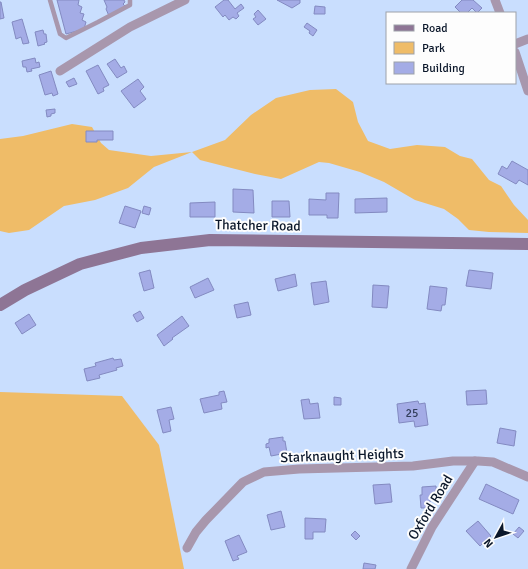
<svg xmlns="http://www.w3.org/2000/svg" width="528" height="569" viewBox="0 0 528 569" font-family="Signika,sans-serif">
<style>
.green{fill:#efbc68}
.building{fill:#a4ace6;stroke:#838ac1}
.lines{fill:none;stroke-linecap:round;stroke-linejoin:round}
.lane{stroke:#a897ad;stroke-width:4.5}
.street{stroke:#a897ad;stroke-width:9}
.secondary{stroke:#8e7595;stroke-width:12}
.labels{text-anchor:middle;stroke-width:4;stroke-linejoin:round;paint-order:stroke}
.number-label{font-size:12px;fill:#323d5a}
.street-label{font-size:14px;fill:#0c182b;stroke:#fdfdfd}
</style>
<rect width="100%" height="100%" fill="#c9defe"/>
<g class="green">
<polygon points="336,89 353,102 358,122 368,141 390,149 417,145 445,147 460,156 472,159 489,180 501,186 514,205 528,220 528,233 489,232 469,230 458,219 444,209 415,200 384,182 360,172 329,163 319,162 281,179 255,174 200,160 192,152 154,167 128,188 95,200 64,206 29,230 9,233 0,231 0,139 23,136 72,124 92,127 101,143 109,150 151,156 192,152 225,140 251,115 276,98 310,90"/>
<polygon points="0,392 122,396 159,445 184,569 0,569"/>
</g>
<g class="building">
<polygon points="57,0 79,0 78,5 82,7 80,13 84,14 82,20 86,22 84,29 66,34"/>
<polygon points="104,0 124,0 125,2 123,4 125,6 109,16 106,9 107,7"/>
<polygon points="224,0 228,0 235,9 241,4 244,8 237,13 239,16 236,19 233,17 229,20 225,15 223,17 215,7"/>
<polygon points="277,0 300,0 300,3 292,8"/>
<polygon points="462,0 473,0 482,8 477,13 472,8 467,13 461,13 455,7"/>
<polygon points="0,2 1,2 4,18 0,19"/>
<polygon points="315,6 325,7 325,14 314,14"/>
<polygon points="258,10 266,19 258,25 253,19 256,17 254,14"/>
<polygon points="22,19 29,43 23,44 21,37 16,39 12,22"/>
<polygon points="307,23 317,30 313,36 309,33 310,31 304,27"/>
<polygon points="43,30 44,34 46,34 47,42 44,43 45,44 38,46 35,32"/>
<polygon points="35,58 36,63 39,62 40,67 31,69 32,71 27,72 26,67 23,67 22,61"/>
<polygon points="115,59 121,68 124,66 127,72 117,78 107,64"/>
<polygon points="98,65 109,85 103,88 104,91 98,94 86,71"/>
<polygon points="51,71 58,94 53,96 52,93 45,95 39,75"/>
<polygon points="74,78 77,84 69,87 66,82"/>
<polygon points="138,79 144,87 140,91 146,99 134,108 121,91"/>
<polygon points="55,109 55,113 51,114 51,116 47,117 46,110"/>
<polygon points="86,131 113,131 113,140 97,140 97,142 86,142"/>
<polygon points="512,161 528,170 528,185 519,180 516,184 498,174 502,166 507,169"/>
<polygon points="233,189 253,190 254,213 233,212"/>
<polygon points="326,193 339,193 338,218 327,218 327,215 309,215 309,199 326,200"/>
<polygon points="387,198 387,212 355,213 355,199"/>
<polygon points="272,201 289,201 290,217 272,217"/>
<polygon points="215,202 215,217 190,217 190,203"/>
<polygon points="125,206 141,211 135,228 119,223"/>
<polygon points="144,206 151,208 149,215 142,213"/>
<polygon points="150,270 154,288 144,291 139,273"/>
<polygon points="469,270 493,273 491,289 466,286"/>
<polygon points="295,274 297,286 278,291 275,279"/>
<polygon points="208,278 214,290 195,298 190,287"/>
<polygon points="326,281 329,302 314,305 311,283"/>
<polygon points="373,285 389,286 387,308 372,307"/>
<polygon points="430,286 447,288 445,305 442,305 441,311 427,309"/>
<polygon points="248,302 251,315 237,318 234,305"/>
<polygon points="140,311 144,318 137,322 133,315"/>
<polygon points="29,314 36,325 22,334 15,323"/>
<polygon points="182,316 189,326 172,338 173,339 164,346 157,335"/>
<polygon points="113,358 114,360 121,359 123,366 116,368 117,370 99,375 100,378 87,381 84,369 96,366 95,363"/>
<polygon points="486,390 487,404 467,405 466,391"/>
<polygon points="224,391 227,402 221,403 222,409 204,413 200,399 219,395 219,392"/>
<polygon points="334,397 341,398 341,405 334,405"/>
<polygon points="309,399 310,404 318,403 320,418 304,419 301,400"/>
<polygon points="418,401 419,404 425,403 428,425 415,427 414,421 399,423 397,404"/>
<polygon points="171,407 174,419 169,420 171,431 163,433 157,410"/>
<polygon points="500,428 516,431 514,446 497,443"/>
<polygon points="283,437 283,441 285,441 287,453 271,456 269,447 266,448 266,444 269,443 269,439"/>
<polygon points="390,484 392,502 375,504 373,485"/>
<polygon points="486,484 519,500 513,514 479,499"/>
<polygon points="436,486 437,499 430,499 430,508 421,508 420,495 422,495 422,487"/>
<polygon points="281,511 285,527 271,530 267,515"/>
<polygon points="305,518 326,519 325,532 313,532 313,539 305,539"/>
<polygon points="478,521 491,536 480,546 466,531"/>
<polygon points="519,527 524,531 518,538 513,534"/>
<polygon points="355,531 360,536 356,540 351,535"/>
<polygon points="239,535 247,552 237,556 239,559 233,561 225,541"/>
<polygon points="364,563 376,565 375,569 363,569"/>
</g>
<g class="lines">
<polyline class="lane" points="50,0 60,34 66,38 98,22 130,5 130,0"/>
<g class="street">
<polyline points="495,0 500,13"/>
<polyline points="515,44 528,39"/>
<polyline points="515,52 528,91"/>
<polyline points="60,71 130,27 185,0"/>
<polyline points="187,548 196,532 206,520 243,482 264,472 299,469 413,466 453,461 478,461 493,462 528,477"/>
<polyline points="411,569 432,527 475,461"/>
</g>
<polyline class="secondary" points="0,305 25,290 80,264 141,248 210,240 528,244"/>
</g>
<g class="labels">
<g class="number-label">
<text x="412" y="417">25</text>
</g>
<g class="street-label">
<text transform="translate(258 225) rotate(1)" y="5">Thatcher Road</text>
<text transform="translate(342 455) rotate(-2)" y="5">Starknaught Heights</text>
<text transform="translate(430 507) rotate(-59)" y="5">Oxford Road</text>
</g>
</g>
<rect x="386" y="12" width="130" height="72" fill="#fdfdfd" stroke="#9da1a9"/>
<rect x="394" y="25" width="20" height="6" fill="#8e7595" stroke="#9da1a9"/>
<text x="422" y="32" font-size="12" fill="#0c182b">Road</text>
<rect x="394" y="42" width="20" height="12" fill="#efbc68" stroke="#9da1a9"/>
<text x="422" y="52" font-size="12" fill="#0c182b">Park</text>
<rect x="394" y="62" width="20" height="12" fill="#a4ace6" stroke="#9da1a9"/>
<text x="422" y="72" font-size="12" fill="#0c182b">Building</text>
<g transform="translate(496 537) rotate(230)" stroke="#fdfdfd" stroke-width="3" paint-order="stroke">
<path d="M0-3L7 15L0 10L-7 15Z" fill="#0c182b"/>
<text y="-6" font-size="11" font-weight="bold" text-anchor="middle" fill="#0c182b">N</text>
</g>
</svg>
